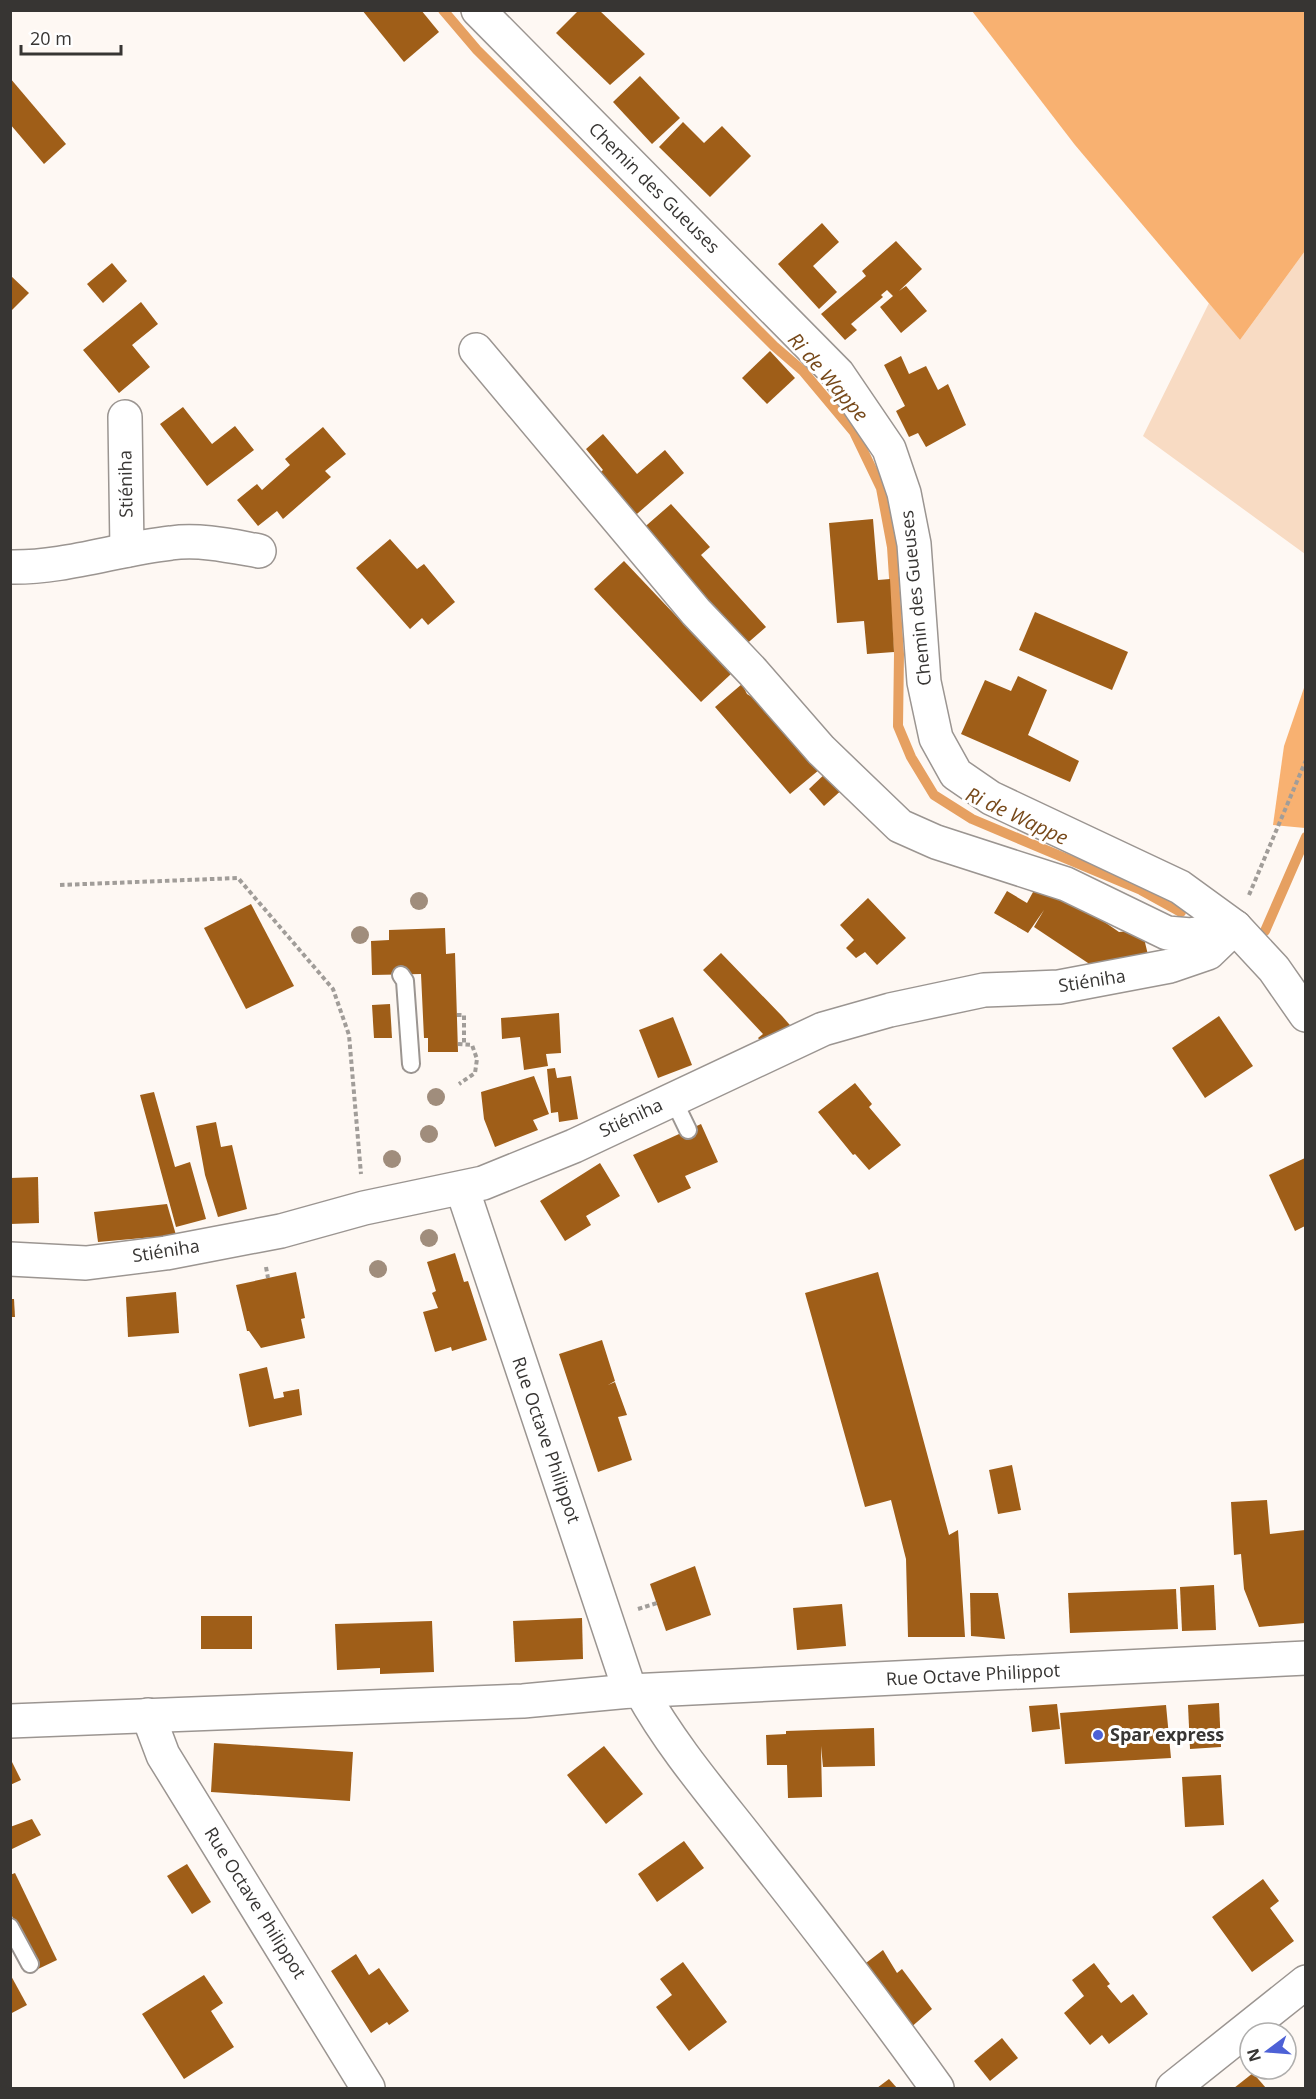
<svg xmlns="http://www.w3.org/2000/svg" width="1316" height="2099" viewBox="0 0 1316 2099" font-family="'Open Sans',sans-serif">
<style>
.green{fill:#f8dbc3}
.forest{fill:#f8b171}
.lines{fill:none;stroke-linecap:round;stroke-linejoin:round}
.stream{stroke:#e6a061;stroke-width:10}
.building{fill:#9f5e18}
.service-casing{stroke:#9b9591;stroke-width:20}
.minor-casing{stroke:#9b9591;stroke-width:36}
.tertiary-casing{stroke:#9b9591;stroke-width:36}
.path{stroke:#a19d99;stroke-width:4;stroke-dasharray:4.5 3;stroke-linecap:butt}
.service{stroke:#fff;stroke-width:16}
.minor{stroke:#fff;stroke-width:33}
.tertiary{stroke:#fff;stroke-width:33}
.tree{fill:#a08d7c}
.poi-dot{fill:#4d61d6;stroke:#fff;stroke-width:2}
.labels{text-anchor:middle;stroke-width:6;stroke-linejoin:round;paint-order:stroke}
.street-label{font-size:18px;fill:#373533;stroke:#fff}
.poi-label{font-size:18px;font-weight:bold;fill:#373533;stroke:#fff;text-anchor:start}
.water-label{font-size:20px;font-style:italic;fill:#77491a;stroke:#fff}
</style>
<rect width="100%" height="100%" fill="#fef8f3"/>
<polygon class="green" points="1305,251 1305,554 1143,436 1209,303 1240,340"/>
<g class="forest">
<polygon points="972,11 1305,11 1305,251 1240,340 1075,145"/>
<polygon points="1305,685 1305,828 1273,825 1284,746"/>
</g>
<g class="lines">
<g class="stream">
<polyline points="443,10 477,50 774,346 803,371 854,432 881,488 892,547 899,654 898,726 911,757 934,795 972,819 1141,890 1181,912"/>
<polyline points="1265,931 1306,837"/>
</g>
</g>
<g class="building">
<polygon points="362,10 421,10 439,32 404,62"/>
<polygon points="579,10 599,10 645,54 610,85 556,33"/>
<polygon points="640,76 680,118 652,144 613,102"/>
<polygon points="10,78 66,144 44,164 10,124"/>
<polygon points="683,122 704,143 722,126 751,156 710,197 659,147"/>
<polygon points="822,223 839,242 813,266 837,292 819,309 778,264"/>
<polygon points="896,241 922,269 899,291 906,286 927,311 901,333 880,307 893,296 887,290 881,295 883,297 851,324 857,330 845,340 821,314 866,276 862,271"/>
<polygon points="112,263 127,281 103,303 87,284"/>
<polygon points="10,275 29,293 10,312"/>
<polygon points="141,302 158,324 132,345 150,367 119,393 83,350"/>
<polygon points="770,351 795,378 767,404 742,378"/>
<polygon points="901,356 909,374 926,366 938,390 948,384 966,425 926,447 918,433 909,437 896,411 905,406 884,365"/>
<polygon points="183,407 212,444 235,426 254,450 207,486 160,424"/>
<polygon points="323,427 346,454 325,471 331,477 283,519 277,511 258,526 237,500 257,484 262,490 290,465 285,459"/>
<polygon points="603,434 637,474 665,450 684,473 630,520 594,478 603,470 586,449"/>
<polygon points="671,504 710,547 701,555 766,627 743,647 640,531"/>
<polygon points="873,519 878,580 890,579 894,652 867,654 864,621 837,623 829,523"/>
<polygon points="390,539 417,569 424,564 455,602 428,625 422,618 410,629 356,568"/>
<polygon points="624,561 731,674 701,702 594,589"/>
<polygon points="1035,612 1128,652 1112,690 1019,650"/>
<polygon points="1018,676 1047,690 1028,735 1079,761 1070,782 961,734 985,680 1011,691"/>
<polygon points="742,684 747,694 755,699 819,770 790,794 715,707"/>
<polygon points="829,770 845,787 824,806 809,789"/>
<polygon points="1038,883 1058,890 1119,932 1142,930 1149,959 1091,965 1034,927 1044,910 1028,933 994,913 1007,891 1027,903"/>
<polygon points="868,898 906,938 877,965 865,952 856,958 846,948 854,940 840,925"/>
<polygon points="251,904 294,986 246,1009 204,928"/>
<polygon points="445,928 446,954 455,953 458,1052 428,1052 428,1038 424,1038 421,974 372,975 371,941 389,940 389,930"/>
<polygon points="721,953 782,1016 796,1032 765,1046 758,1038 763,1034 703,970"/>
<polygon points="390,1004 392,1038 374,1038 372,1005"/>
<polygon points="559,1013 561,1053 546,1054 548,1066 524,1070 520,1037 502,1039 501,1018"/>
<polygon points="1219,1016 1253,1066 1205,1098 1172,1048"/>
<polygon points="673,1017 692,1065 658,1078 639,1030"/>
<polygon points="555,1068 557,1078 571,1076 578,1119 559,1122 558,1112 551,1113 547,1069"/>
<polygon points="534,1076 549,1114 533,1120 538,1130 495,1147 484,1119 481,1092"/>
<polygon points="855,1083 872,1104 869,1107 901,1145 869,1170 855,1154 853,1155 818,1112"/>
<polygon points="154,1092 175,1167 190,1162 206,1219 176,1227 140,1095"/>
<polygon points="216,1122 221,1147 232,1145 247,1209 218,1217 205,1175 196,1126"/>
<polygon points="701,1124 718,1162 685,1176 691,1188 658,1203 633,1155"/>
<polygon points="1305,1158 1305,1226 1295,1231 1269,1175"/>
<polygon points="600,1163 620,1196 586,1216 591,1225 565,1241 540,1201"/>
<polygon points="38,1177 39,1223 10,1224 10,1178"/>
<polygon points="167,1204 176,1235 98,1242 94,1212"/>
<polygon points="455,1253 464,1282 468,1281 487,1340 452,1351 451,1347 435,1352 423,1312 438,1308 432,1293 436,1291 427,1262"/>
<polygon points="296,1272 305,1318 301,1319 305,1338 261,1348 249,1331 247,1331 236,1285"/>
<polygon points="878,1272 949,1535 958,1530 965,1637 908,1637 906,1559 891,1500 865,1507 805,1293"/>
<polygon points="176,1292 179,1333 128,1337 126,1297"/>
<polygon points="10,1299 14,1299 15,1317 10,1317"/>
<polygon points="602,1340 615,1381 608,1385 615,1382 627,1415 618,1417 632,1460 598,1472 559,1354"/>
<polygon points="267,1367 274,1399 284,1397 283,1392 299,1389 302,1415 249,1427 239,1374"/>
<polygon points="1012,1465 1021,1510 998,1514 989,1470"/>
<polygon points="1267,1500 1270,1534 1305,1530 1305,1623 1259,1627 1244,1589 1241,1554 1234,1555 1231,1502"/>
<polygon points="695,1566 711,1615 666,1631 650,1584"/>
<polygon points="1214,1585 1216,1630 1182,1631 1180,1587"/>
<polygon points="1176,1589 1178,1629 1070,1633 1068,1593"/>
<polygon points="970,1593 998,1593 1005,1639 971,1636"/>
<polygon points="842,1604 846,1646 797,1650 793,1608"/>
<rect x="201" y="1616" width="51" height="33"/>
<polygon points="582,1618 583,1659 515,1662 513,1621"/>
<polygon points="432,1621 434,1672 380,1674 380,1668 337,1670 335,1624"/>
<polygon points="1219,1703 1221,1747 1190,1749 1188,1705"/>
<polygon points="1057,1704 1060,1729 1032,1732 1029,1706"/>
<polygon points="1166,1705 1171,1758 1065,1764 1060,1713"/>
<polygon points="874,1728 875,1766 823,1767 821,1746 822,1797 788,1798 787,1765 767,1765 766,1735 786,1734 786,1731"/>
<polygon points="214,1743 353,1752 350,1801 211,1792"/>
<polygon points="604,1746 643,1794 606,1824 567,1775"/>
<polygon points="10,1758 21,1780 10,1785"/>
<polygon points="1221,1775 1224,1825 1185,1827 1182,1777"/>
<polygon points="32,1819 41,1835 10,1850 10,1827"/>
<polygon points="684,1841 704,1868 657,1902 638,1874"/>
<polygon points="187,1864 211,1902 192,1914 167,1876"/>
<polygon points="15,1873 57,1960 38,1969 10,1912 10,1875"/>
<polygon points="1263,1879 1279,1901 1270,1908 1294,1941 1252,1972 1212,1917"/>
<polygon points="883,1950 897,1973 902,1969 932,2009 909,2029 862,1966"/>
<polygon points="356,1954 369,1975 379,1968 409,2011 389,2025 387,2022 371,2033 331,1971"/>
<polygon points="683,1962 727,2022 689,2051 656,2007 672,1995 660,1979"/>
<polygon points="1094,1963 1110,1984 1107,1986 1121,2003 1133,1994 1148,2014 1109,2044 1102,2035 1090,2045 1064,2013 1084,1996 1072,1980"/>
<polygon points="10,1974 27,2005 10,2014"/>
<polygon points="204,1975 223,2003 211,2011 234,2047 184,2079 142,2014"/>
<polygon points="1002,2038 1018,2058 990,2081 974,2061"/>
<polygon points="1253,2073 1266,2088 1234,2088"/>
<polygon points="889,2079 897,2088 877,2088"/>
</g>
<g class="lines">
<g class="service-casing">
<g id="service">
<polyline points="401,975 405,981 411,1064"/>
<polyline points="673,1099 688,1130"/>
<polyline points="10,1927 30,1964"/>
</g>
</g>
<g class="minor-casing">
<g id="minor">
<polyline points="478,10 838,374 889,449 904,493 914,544 924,682 936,738 956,774 991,798 1180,887 1235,927 1274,969 1306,1015"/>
<polyline points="476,350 696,612 753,672 821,750 900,826 936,842 1066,884 1167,933 1191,935 1234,927"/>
<polyline points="125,417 127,550"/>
<path d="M10 567C65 568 117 549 171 543 200 539 231 546 259 551"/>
<polyline points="462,1188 630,1691"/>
<polyline points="10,1259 86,1263 166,1253 281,1231 364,1208 483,1183 574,1146 823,1029 890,1010 984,990 1059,987 1170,966 1208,953 1235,927"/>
<path d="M641 1691C673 1749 718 1800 759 1853 820 1930 880 2008 937 2088"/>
<polyline points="148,1715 163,1755 368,2088"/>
<polyline points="1173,2088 1306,1982"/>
</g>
</g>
<g class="tertiary-casing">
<polyline id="tertiary" points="10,1721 523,1701 630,1691 1306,1658"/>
</g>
<g class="path">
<polyline points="60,885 238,878 333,989 349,1035 361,1174"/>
<polyline points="1249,895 1306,760"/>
<polyline points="457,1015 464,1015 464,1045"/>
<polyline points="458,1044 472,1045 477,1059 475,1073 459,1084"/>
<polyline points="266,1267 268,1278"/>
<polyline points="638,1609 657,1603"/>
</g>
<use href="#service" class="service"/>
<use href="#minor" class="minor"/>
<use href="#tertiary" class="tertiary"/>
</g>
<g class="tree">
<circle cx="419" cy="901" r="9"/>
<circle cx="360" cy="935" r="9"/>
<circle cx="436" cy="1097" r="9"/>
<circle cx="429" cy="1134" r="9"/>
<circle cx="392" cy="1159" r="9"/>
<circle cx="429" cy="1238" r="9"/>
<circle cx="378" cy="1269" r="9"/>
</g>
<circle class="poi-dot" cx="1098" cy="1735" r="6"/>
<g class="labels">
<g class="street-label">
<text transform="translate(654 188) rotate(45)" y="6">Chemin des Gueuses</text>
<text transform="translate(126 484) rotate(-91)" y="6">Stiéniha</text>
<text transform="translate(916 598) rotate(-96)" y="6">Chemin des Gueuses</text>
<text transform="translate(1092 981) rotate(-9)" y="6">Stiéniha</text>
<text transform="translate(631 1118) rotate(-25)" y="6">Stiéniha</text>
<text transform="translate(166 1251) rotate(-9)" y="6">Stiéniha</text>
<text transform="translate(546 1440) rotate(71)" y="6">Rue Octave Philippot</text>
<text transform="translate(973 1675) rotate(-3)" y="6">Rue Octave Philippot</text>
<text transform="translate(255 1903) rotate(58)" y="6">Rue Octave Philippot</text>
</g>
<g class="poi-label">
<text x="1110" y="1741">Spar express</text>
</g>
<g class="water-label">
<text transform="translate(828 377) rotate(49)" y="7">Ri de Wappe</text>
<text transform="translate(1017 816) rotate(25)" y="7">Ri de Wappe</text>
</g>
</g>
<rect width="1316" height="2099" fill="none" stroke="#373533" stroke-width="24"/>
<g transform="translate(1268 2051) rotate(254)"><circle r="28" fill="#ffffff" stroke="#afaead" stroke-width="1.5"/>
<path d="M0-4.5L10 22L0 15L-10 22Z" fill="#4d61d6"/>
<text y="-9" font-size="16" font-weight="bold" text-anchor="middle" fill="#373533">N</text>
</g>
<path d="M21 45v9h100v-9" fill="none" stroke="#373533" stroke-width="3"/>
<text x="30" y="45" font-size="18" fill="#373533" stroke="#ffffff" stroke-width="4.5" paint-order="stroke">20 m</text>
</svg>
